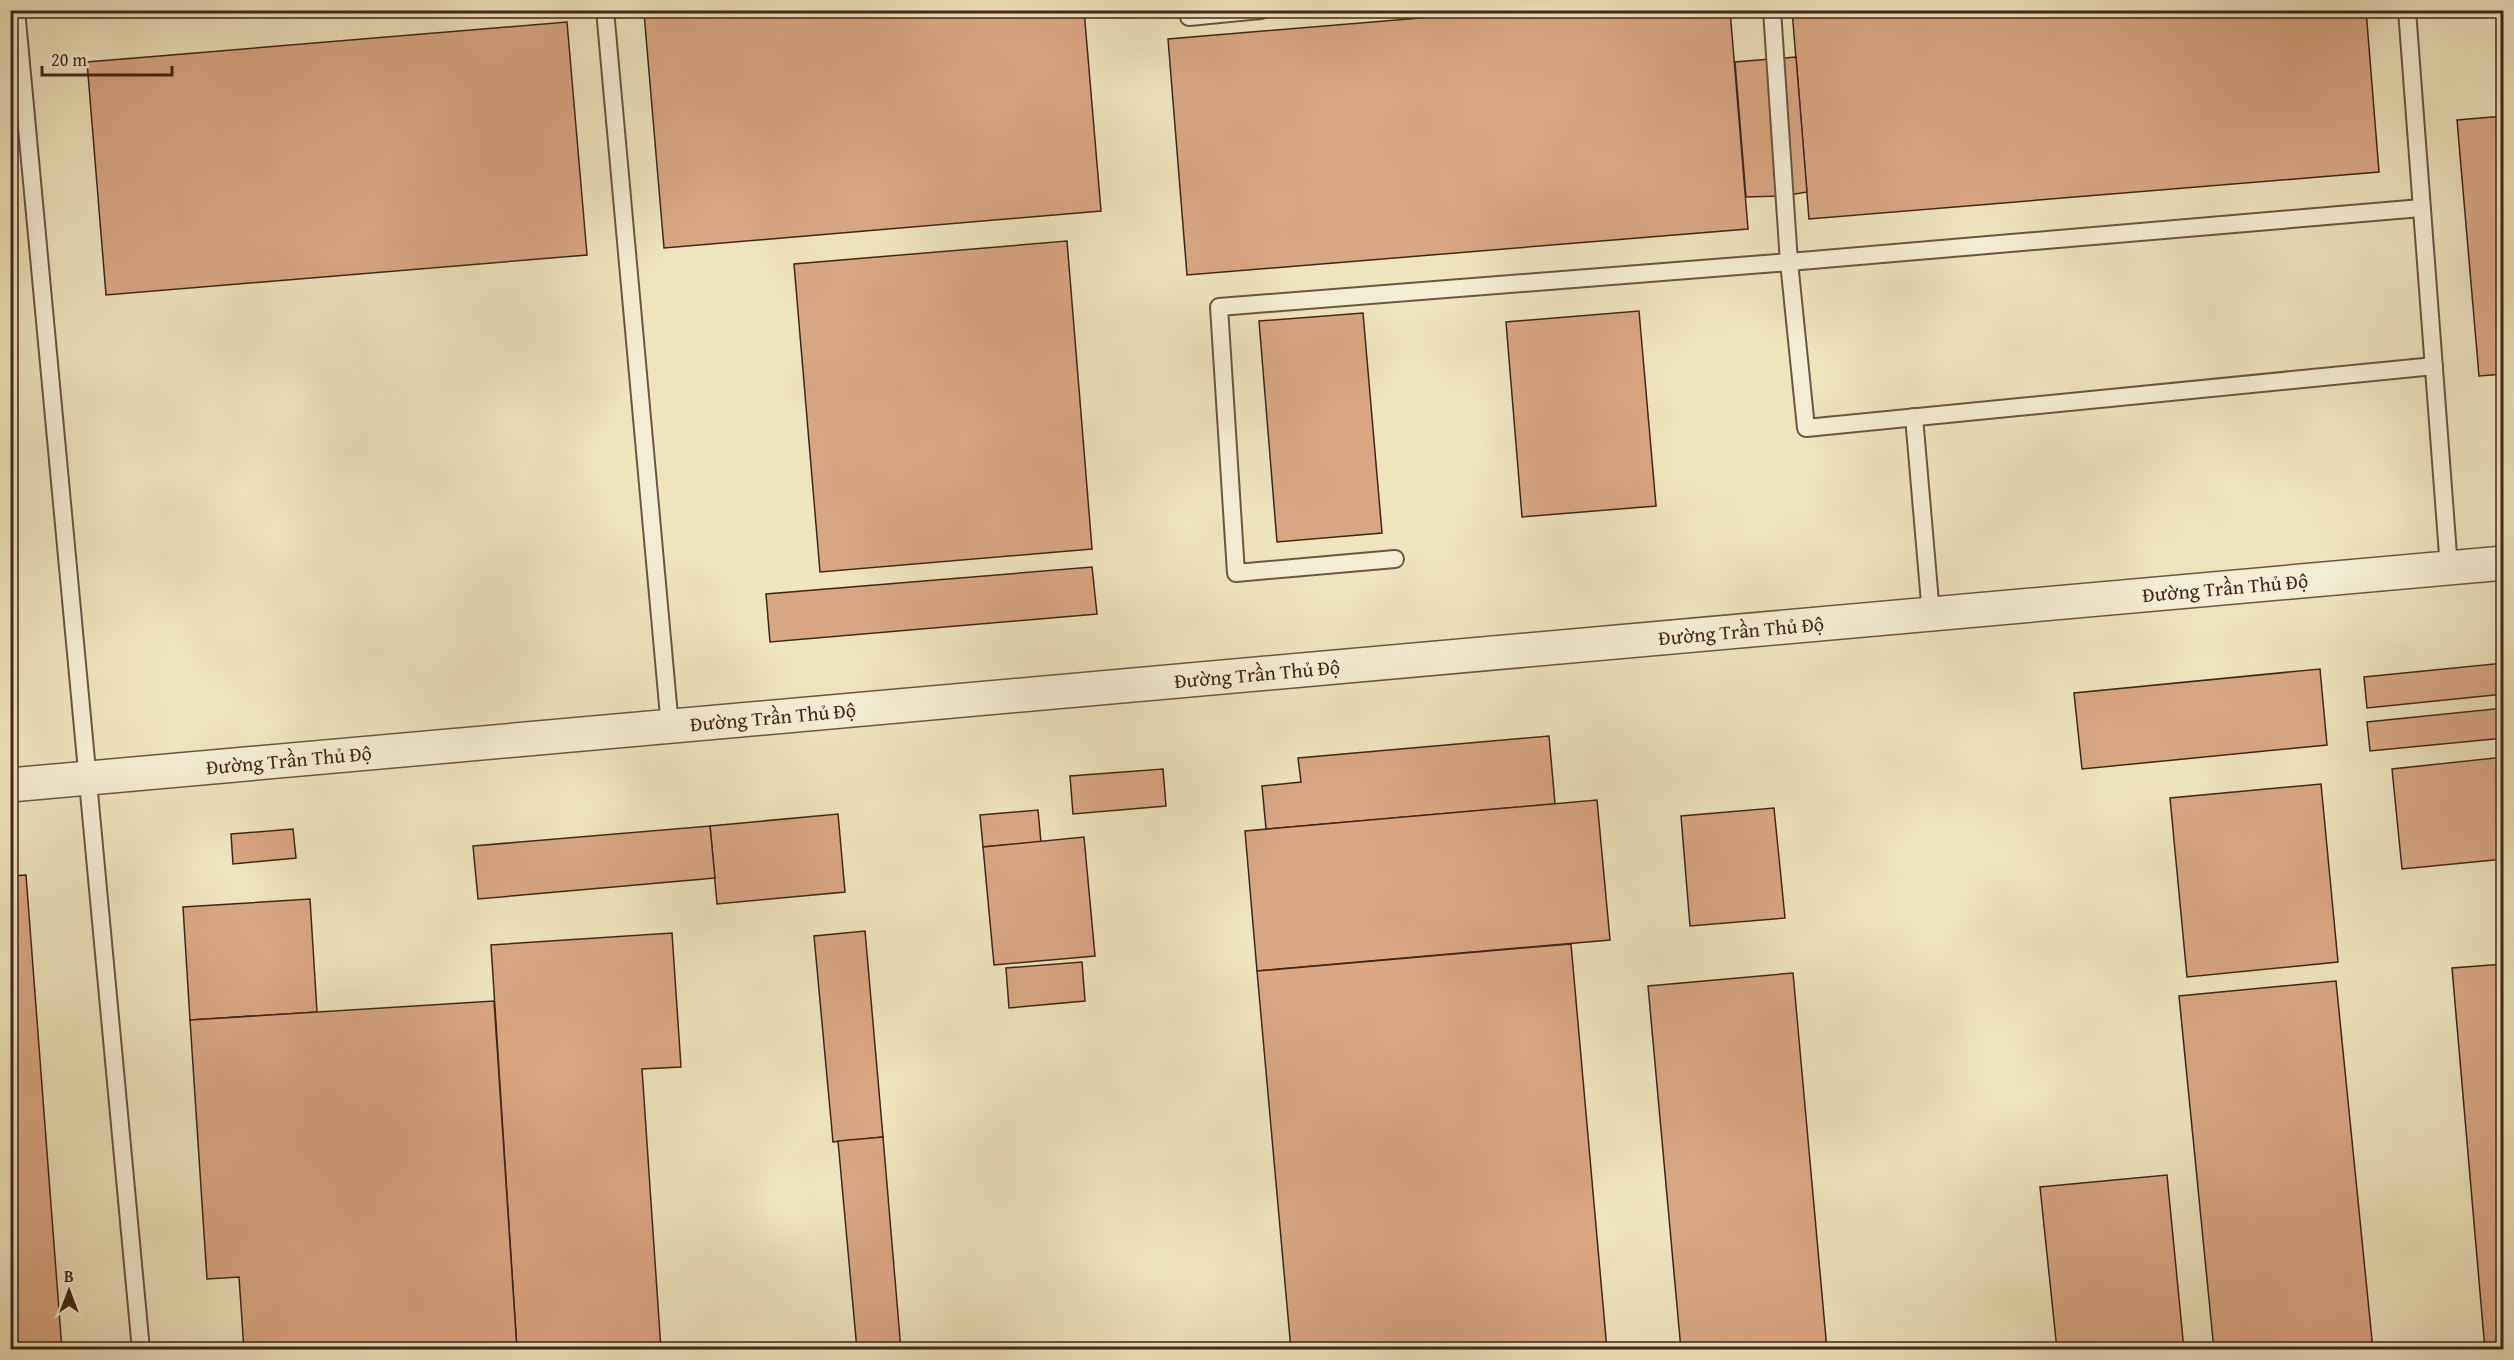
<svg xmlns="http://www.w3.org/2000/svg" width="2514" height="1360" viewBox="0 0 2514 1360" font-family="'Gentium Book Plus',serif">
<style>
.building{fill:#d9a783;stroke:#41251b;stroke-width:1.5}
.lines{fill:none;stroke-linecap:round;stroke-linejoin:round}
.service-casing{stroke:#6c5544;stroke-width:20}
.minor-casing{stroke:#6c5544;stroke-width:36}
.service{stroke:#f4edd5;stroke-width:16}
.minor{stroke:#f4edd5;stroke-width:33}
.labels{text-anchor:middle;stroke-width:6;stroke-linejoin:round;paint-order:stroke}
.street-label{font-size:20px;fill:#41251b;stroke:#f4edd5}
</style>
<rect width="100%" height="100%" fill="#eee4be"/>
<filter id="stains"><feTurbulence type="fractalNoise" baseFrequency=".00333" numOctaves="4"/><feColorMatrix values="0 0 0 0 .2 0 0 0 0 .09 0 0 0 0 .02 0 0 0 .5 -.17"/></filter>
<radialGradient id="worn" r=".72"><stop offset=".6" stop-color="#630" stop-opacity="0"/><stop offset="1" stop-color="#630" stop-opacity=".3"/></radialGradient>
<g class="building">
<polygon points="669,10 1084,10 1101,211 664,248 644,13"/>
<polygon points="1517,10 1730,10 1748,229 1187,275 1168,39"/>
<polygon points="1792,10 2366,10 2379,172 1809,219"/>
<polygon points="567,22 587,255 106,295 87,62"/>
<polygon points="1796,57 1807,192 1784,196 1746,197 1735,62"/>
<polygon points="2504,116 2504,374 2479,376 2457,120"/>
<polygon points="1067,241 1092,549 820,572 794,264"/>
<polygon points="1639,311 1656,506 1522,517 1506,322"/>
<polygon points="1363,313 1382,533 1277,542 1259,321"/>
<polygon points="1092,567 1097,614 770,642 766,594"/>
<polygon points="2504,663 2504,694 2367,708 2364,677"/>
<polygon points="2320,669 2327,745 2082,769 2074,693"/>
<polygon points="2504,708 2504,738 2370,751 2367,722"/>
<polygon points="1549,736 1555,804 1266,829 1262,786 1301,782 1298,758"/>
<polygon points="2504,757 2504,859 2402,869 2392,769"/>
<polygon points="1163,769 1166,806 1073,814 1070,776"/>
<polygon points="2321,784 2338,962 2187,977 2170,798"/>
<polygon points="1597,800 1610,940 1257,971 1245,831"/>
<polygon points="1774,808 1785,918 1690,926 1681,816"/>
<polygon points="1038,810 1041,842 983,847 980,815"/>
<polygon points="838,814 845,892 717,904 710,826"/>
<polygon points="710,826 715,878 478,899 473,846"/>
<polygon points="293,829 296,858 233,864 231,834"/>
<polygon points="1084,837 1095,956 994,965 983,847"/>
<polygon points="26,875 62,1350 10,1350 10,876"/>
<polygon points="310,899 317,1012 190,1020 183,907"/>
<polygon points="865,931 883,1137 833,1142 814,936"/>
<polygon points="672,933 681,1067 642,1069 661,1350 517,1350 491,945"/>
<polygon points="1571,944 1607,1350 1291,1350 1257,971"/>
<polygon points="1082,962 1085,1001 1009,1008 1006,968"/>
<polygon points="2504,964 2504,1350 2485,1350 2452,968"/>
<polygon points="1793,973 1827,1350 1681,1350 1648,986"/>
<polygon points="2336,981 2373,1350 2214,1350 2179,996"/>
<polygon points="494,1001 517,1350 244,1350 239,1277 207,1279 190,1020"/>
<polygon points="883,1137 901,1350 857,1350 838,1141"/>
<polygon points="2167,1175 2184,1350 2057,1350 2040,1187"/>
</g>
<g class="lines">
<g class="service-casing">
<g id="service">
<polyline points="16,10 141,1350"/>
<polyline points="605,10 670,727"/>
<polyline points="1772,10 1789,262 1806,428 2434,366"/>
<polyline points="2407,10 2449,568"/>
<polyline points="1189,17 1261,10"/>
<polyline points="1914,417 1931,614"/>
<polyline points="1395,559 1236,573 1219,307 1789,262 2421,208"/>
</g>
</g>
<g class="minor-casing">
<g id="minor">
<path id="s1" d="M10 785 2504 563"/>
</g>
</g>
<use href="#service" class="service"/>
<use href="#minor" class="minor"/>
</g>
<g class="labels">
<g class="street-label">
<text dy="7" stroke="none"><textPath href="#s1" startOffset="2224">Đường Trần Thủ Độ</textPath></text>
<text dy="7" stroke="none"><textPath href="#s1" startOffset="1738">Đường Trần Thủ Độ</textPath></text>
<text dy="7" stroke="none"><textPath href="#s1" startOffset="1252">Đường Trần Thủ Độ</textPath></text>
<text dy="7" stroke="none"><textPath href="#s1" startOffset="766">Đường Trần Thủ Độ</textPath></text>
<text dy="7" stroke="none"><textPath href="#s1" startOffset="280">Đường Trần Thủ Độ</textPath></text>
</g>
</g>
<rect width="2514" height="1360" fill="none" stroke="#eee4be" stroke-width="36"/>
<rect x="12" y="12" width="2490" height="1336" fill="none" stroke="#41251b" stroke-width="3"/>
<rect x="18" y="18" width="2478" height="1324" fill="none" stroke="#41251b" stroke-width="1.5"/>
<g transform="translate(69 1291)" stroke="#f4edd5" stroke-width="4.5" paint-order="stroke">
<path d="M0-4.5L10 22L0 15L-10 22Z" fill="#41251b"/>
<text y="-9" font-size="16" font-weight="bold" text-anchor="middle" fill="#41251b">B</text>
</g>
<path d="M42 66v9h130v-9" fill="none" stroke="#41251b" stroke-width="3"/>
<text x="51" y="66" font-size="18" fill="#41251b" stroke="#f4edd5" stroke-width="4.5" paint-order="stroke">20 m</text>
<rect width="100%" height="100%" filter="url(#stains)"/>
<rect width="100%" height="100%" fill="url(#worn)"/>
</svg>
